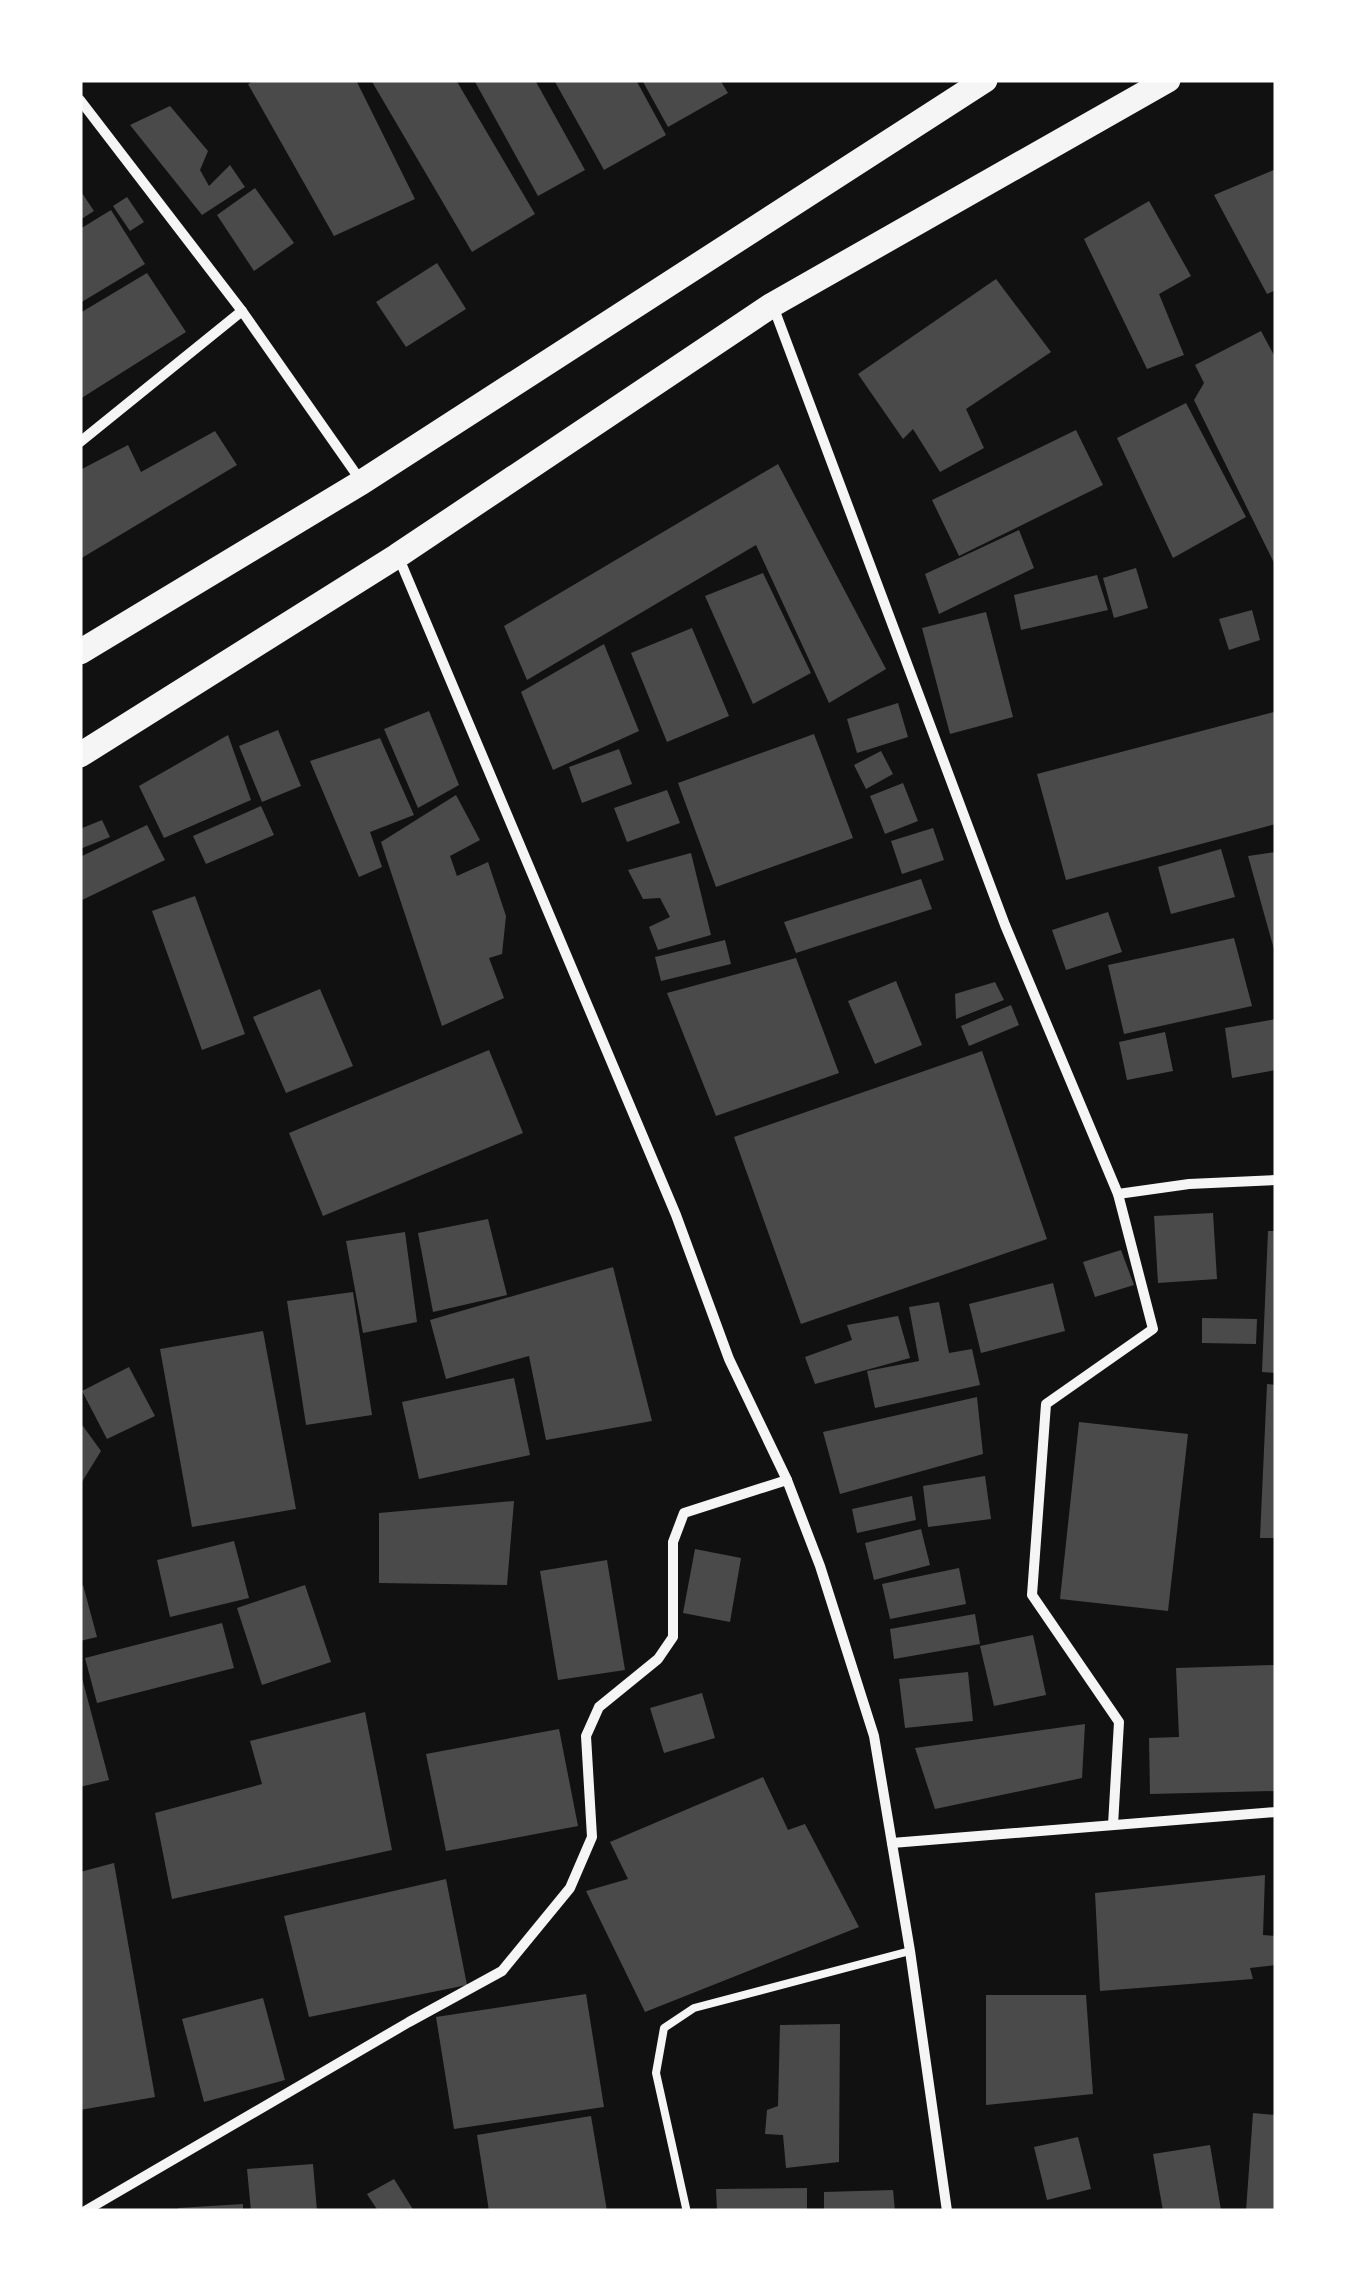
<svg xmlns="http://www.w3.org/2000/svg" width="1356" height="2291" viewBox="0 0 1356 2291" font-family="Ubuntu,sans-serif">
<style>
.building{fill:#4a4a4a}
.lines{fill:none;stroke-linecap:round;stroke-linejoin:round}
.service{stroke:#f5f5f5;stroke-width:8}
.minor{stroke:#f5f5f5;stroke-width:10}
.primary{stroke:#f5f5f5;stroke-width:25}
</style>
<rect width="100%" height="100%" fill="#111"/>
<g class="building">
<polygon points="256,80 356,80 415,199 334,236 248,84"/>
<polygon points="371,80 456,80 535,214 472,252"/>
<polygon points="474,80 535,80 585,170 538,196"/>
<polygon points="554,80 636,80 666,135 604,170"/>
<polygon points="642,80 720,80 728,93 668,127"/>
<polygon points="170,106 208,151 200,170 209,186 230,165 245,187 202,215 130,125"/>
<polygon points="1276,169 1276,290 1267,294 1214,195"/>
<polygon points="255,188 294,243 254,271 217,215"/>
<polygon points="80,190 94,211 80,220"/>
<polygon points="127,197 144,222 130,231 113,206"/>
<polygon points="1149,201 1191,276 1159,294 1184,355 1147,369 1084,239"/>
<polygon points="111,210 145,264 80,303 80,229"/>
<polygon points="437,263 466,309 406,347 376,302"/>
<polygon points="147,273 186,332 80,399 80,313"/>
<polygon points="996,279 1051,352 966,409 984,448 940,472 913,429 903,439 858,374"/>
<polygon points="1261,331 1276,359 1276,567 1194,400 1204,383 1195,365"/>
<polygon points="1186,403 1246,517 1173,558 1117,438"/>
<polygon points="1076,430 1103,485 959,556 932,500"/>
<polygon points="215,431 237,465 80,559 80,470 128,445 141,472"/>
<polygon points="778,464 886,669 829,703 756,545 527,680 504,626"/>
<polygon points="1019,530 1034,568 939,614 925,574"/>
<polygon points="1136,568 1148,608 1114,618 1103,578"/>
<polygon points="763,573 811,673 753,704 705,596"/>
<polygon points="1097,575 1108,610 1021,630 1014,595"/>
<polygon points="1252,610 1260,640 1229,650 1219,619"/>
<polygon points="986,612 1013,717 950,734 922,628"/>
<polygon points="692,628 729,716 667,742 631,653"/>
<polygon points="604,644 639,731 553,770 521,692"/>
<polygon points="898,703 908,737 857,753 847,719"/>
<polygon points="429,711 459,785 418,808 384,729"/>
<polygon points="1274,712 1276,824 1066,880 1037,774"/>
<polygon points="278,730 301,786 262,802 239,746"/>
<polygon points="814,734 853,838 716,887 678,783"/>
<polygon points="228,735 251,800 164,838 139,786"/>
<polygon points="380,738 414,815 370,832 382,867 359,877 310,761"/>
<polygon points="619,749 632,784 582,803 569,767"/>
<polygon points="881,751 893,774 866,789 854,765"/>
<polygon points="903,783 918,821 885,834 870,796"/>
<polygon points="667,790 680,823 627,842 614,808"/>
<polygon points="456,795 480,840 450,856 457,876 488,862 506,916 502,954 489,958 504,998 442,1026 381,842"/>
<polygon points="261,806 274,835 206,864 193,836"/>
<polygon points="102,820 110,837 80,849 80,829"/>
<polygon points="147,825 165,860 80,901 80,857"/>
<polygon points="933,828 944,860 902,874 891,841"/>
<polygon points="1221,849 1235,897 1171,914 1158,867"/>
<polygon points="1276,852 1276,953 1275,953 1248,856"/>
<polygon points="691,853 711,935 658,950 649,927 670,917 660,898 643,899 628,870"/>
<polygon points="921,879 932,909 796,953 784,922"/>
<polygon points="195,896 245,1034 202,1050 152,911"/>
<polygon points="1108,912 1122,952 1066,970 1052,930"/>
<polygon points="1234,938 1252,1006 1124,1034 1108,965"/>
<polygon points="725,940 731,964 661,981 655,957"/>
<polygon points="796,958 839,1073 716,1116 667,993"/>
<polygon points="896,981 922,1045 875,1064 848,1001"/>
<polygon points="995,982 1004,1000 956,1019 955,994"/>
<polygon points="320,989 353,1066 286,1093 253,1017"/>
<polygon points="1011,1005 1019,1025 969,1046 961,1026"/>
<polygon points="1276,1019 1276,1070 1232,1078 1225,1028"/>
<polygon points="1165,1032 1173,1071 1127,1080 1119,1042"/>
<polygon points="489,1050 523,1133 323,1216 289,1133"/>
<polygon points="982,1051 1047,1239 801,1324 734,1137"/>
<polygon points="1213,1213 1217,1279 1158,1283 1154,1216"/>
<polygon points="488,1219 507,1295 433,1312 418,1233"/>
<polygon points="1268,1231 1276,1231 1276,1373 1262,1372"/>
<polygon points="405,1232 417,1322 363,1333 346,1241"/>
<polygon points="1121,1250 1134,1285 1095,1297 1083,1262"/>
<polygon points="613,1267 652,1421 546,1440 529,1356 446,1379 430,1320"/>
<polygon points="1053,1283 1065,1331 981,1353 969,1304"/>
<polygon points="353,1292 372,1415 306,1425 287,1301"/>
<polygon points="939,1302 949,1353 972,1349 980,1385 875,1408 867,1371 919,1361 909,1307"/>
<polygon points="898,1316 910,1358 815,1384 805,1357 852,1340 847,1325"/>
<polygon points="1202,1318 1257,1319 1256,1344 1202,1343"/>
<polygon points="263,1331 296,1509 192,1527 160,1349"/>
<polygon points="129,1367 155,1416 107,1439 82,1391"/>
<polygon points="514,1378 530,1455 419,1479 402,1402"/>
<polygon points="1267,1384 1276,1385 1276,1538 1260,1538"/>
<polygon points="977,1397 983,1454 840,1494 823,1432"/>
<polygon points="80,1422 101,1451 80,1485"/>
<polygon points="1079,1422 1188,1434 1168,1611 1060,1599"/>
<polygon points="985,1476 991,1519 928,1527 923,1486"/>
<polygon points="912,1496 916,1520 857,1533 852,1509"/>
<polygon points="514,1501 507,1585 379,1583 379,1513"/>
<polygon points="921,1529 930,1565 874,1580 865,1543"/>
<polygon points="234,1541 249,1598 170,1617 157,1560"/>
<polygon points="695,1549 741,1558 730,1622 683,1613"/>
<polygon points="607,1560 625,1670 558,1680 540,1571"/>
<polygon points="959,1568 966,1604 890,1619 882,1584"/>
<polygon points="83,1585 97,1637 80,1641 80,1586"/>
<polygon points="305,1585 331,1662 262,1685 237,1608"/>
<polygon points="975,1614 980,1644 894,1659 890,1629"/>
<polygon points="222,1623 234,1668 97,1703 85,1658"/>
<polygon points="1033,1635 1046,1695 994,1706 980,1646"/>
<polygon points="1276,1665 1276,1791 1150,1794 1149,1738 1179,1737 1176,1668"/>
<polygon points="968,1672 973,1721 905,1728 899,1679"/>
<polygon points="81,1674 109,1780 80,1787 80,1675"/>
<polygon points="702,1693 715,1738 664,1753 650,1708"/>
<polygon points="365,1712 392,1850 172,1899 155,1813 262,1784 250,1741"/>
<polygon points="1085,1724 1082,1778 935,1809 915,1748"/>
<polygon points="559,1729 578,1826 446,1851 426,1754"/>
<polygon points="763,1777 788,1830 805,1824 859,1927 645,2012 586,1891 628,1879 610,1842"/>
<polygon points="114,1863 155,2097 80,2110 80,1872"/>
<polygon points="1265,1875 1263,1935 1276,1936 1276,1965 1250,1968 1253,1979 1100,1991 1095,1893"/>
<polygon points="446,1879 467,1985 309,2017 284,1916"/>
<polygon points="586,1994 604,2107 454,2129 436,2017"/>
<polygon points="986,1995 1086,1995 1093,2094 986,2105"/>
<polygon points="263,1998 285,2080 204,2102 182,2019"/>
<polygon points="840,2024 839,2162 786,2168 783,2135 765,2134 767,2110 778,2106 780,2025"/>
<polygon points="1253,2113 1276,2115 1276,2211 1246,2211"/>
<polygon points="591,2116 607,2211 489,2211 477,2135"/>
<polygon points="1078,2137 1091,2189 1047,2200 1034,2147"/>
<polygon points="1210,2145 1221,2210 1163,2211 1153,2154"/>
<polygon points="313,2164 317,2211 251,2211 247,2169"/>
<polygon points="394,2179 414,2211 378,2211 367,2194"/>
<polygon points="807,2188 807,2211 717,2211 716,2189"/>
<polygon points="893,2190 895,2211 824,2211 824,2192"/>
<polygon points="243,2204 243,2211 178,2211 178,2208"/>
</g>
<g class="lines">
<polyline class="service" points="686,2208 656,2073 664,2028 694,2008 910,1951"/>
<g class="minor">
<polyline points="80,100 242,311 361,481"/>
<polyline points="773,306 1005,925 1118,1194 1153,1329 1046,1404 1032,1595 1119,1722 1113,1825"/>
<polyline points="80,442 242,311"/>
<polyline points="398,556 676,1215 729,1359 787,1480 820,1566 874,1736 910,1951 947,2211"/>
<polyline points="1118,1194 1189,1184 1276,1180"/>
<polyline points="892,1843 1276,1812"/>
<polyline points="85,2211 409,2022 502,1971 570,1888 592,1837 586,1736 599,1707 658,1659 673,1637 673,1542 684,1513 787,1480"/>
</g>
<g class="primary">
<polyline points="80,652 362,482 985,80"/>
<polyline points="80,755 397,556 772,305 1168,80"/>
</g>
</g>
<rect width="1356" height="2291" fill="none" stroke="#ffffff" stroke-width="165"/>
</svg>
